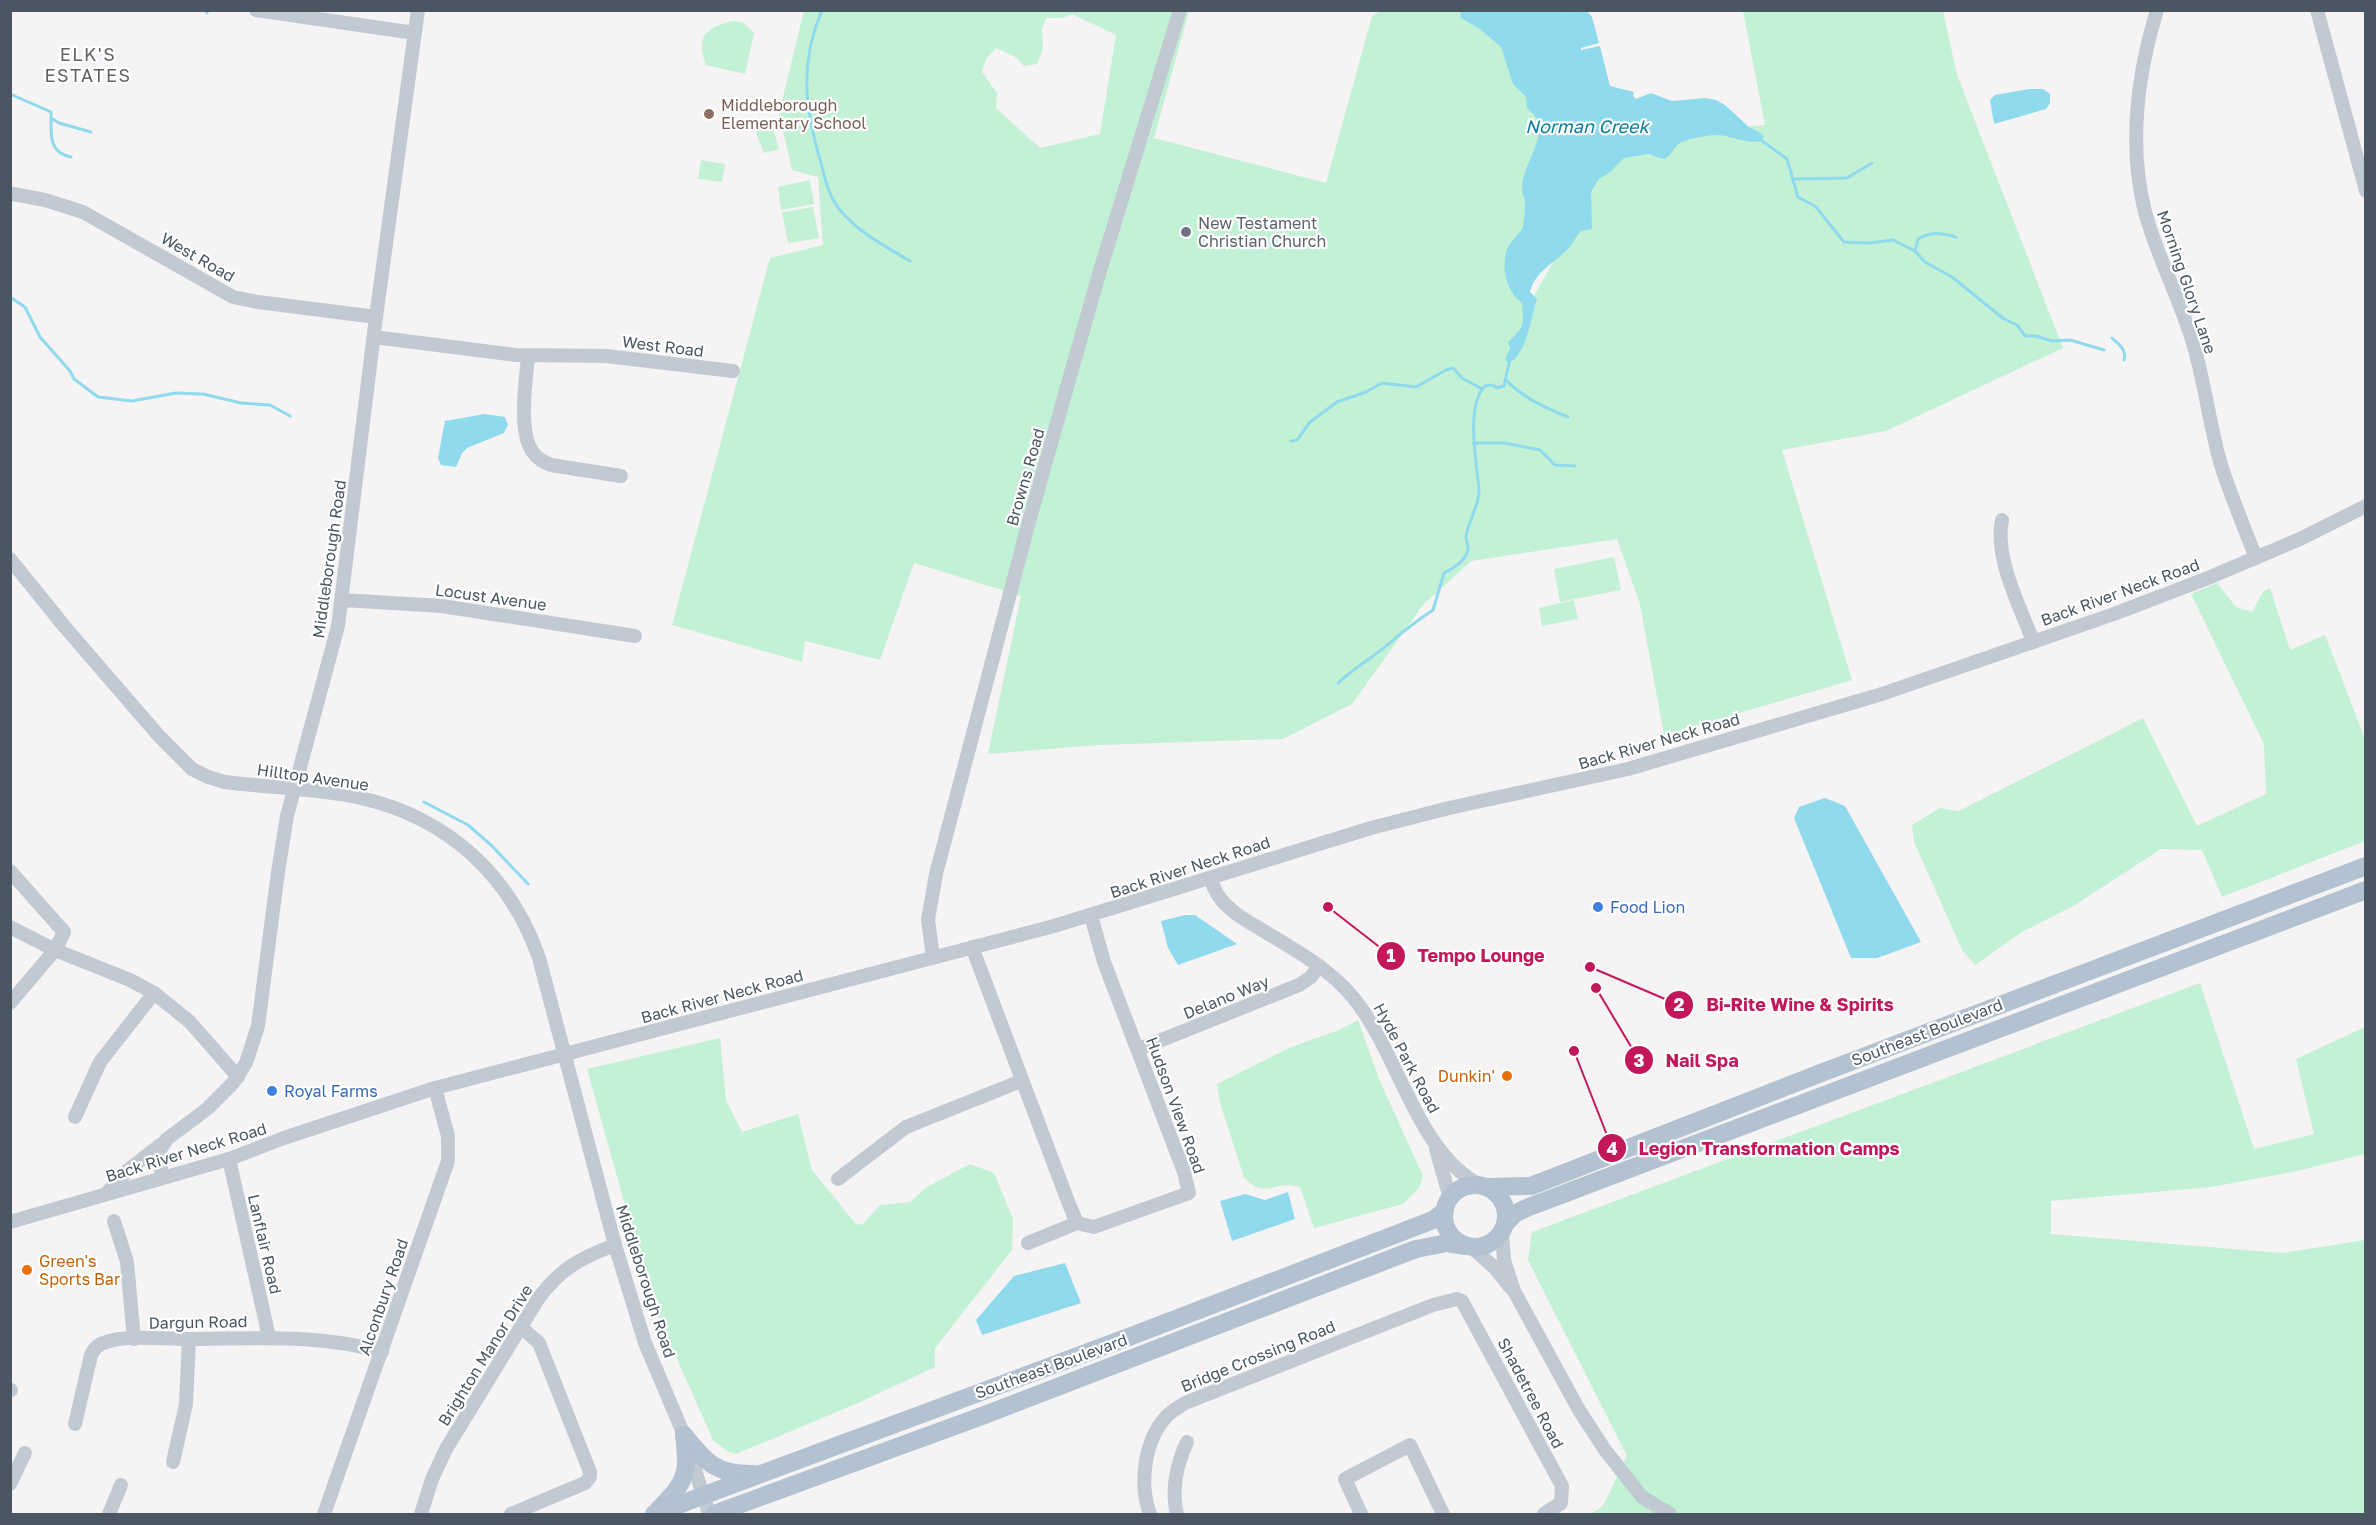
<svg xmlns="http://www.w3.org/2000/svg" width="2376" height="1525" viewBox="0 0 2376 1525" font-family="'Golos Text',sans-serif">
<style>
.green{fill:#c3f1d5;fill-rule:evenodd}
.water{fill:#90daee}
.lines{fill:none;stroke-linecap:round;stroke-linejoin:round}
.stream{stroke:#90daee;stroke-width:3}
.minor{stroke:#c1cad2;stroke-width:14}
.major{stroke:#b3c2d1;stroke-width:18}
.education-dot{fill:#8d6e63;stroke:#fff;stroke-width:2}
.worship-dot{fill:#6b7280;stroke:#fff;stroke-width:2}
.shop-dot{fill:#3f7fe0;stroke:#fff;stroke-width:2}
.food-dot{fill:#e8710a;stroke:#fff;stroke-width:2}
.labels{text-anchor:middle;stroke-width:4.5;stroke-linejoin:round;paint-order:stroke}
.education-label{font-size:16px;fill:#785e54;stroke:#fff;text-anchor:start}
.worship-label{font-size:16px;fill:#5b616d;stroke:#fff;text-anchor:start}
.street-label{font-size:16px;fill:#4a5661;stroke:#fff}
.shop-label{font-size:16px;fill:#366cbe;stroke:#fff;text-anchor:start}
.food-label{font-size:16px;fill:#c56008;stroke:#fff;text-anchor:end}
.neighbourhood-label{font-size:18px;letter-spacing:1.5px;fill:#5f6368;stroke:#fff}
.water-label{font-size:18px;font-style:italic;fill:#0c7c9b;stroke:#fff}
.leader{fill:none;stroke:#c2185b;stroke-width:2}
.callout-dot{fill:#c2185b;stroke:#fff;stroke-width:2}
.mark-label{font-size:18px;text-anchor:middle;font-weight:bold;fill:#fff}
.callout-label{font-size:18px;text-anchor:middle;font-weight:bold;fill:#c2185b;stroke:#fff;stroke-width:4.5;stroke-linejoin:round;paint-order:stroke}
</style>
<rect width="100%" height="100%" fill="#f5f3f3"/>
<g class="green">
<path d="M804 11H1189L1154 138 1326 183 1372 16 1381 11H1475L1503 45 1545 128 1526 310 1560 250 1587 172 1637 146 1731 128 1765 125 1743 11H1943L1957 75 2063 348 1886 431 1782 450 1852 680 1664 735 1640 604 1617 539 1471 561 1423 605 1352 704 1283 739 1099 745 988 754 1021 596 914 563 880 660 805 641 802 662 672 625 770 258 823 245 818 177 792 170 779 113ZM1072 14 1116 35 1100 134 1040 148 996 108 997 93 982 72 986 59 996 48 1014 56 1024 66 1037 64 1043 49 1042 29 1046 18H1063Z"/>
<path d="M733 21 744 23 754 33 745 74 706 65C695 37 706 27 733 21Z"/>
<polygon points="771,122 779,149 764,153 756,133 756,126"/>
<polygon points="701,160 725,164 722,182 698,179"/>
<polygon points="810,180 814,204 781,210 778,187"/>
<polygon points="813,207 819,238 788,243 782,212"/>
<polygon points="1614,557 1621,590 1560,602 1554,569"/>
<polygon points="2217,583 2236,607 2252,612 2263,592 2270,588 2290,650 2325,635 2365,739 2365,841 2222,897 2202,850 2161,849 2075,905 2022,932 1975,965 1962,950 1914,842 1912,825 1940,808 1959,811 2143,718 2197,826 2266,794 2264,744 2191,594"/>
<polygon points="1574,600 1578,619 1542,626 1539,608"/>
<polygon points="2200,983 2254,1149 2314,1134 2296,1059 2365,1027 2365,1154 2297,1171 2211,1187 2051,1201 2051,1234 2283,1253 2365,1240 2365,1514 1591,1514 1603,1506 1627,1456 1528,1260 1532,1232"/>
<path d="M1358 1020 1379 1079 1423 1176 1419 1188 1403 1204 1314 1228 1300 1187C1274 1179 1265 1201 1244 1177L1220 1103 1217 1084 1289 1048 1339 1030Z"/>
<polygon points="720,1038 726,1100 742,1132 798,1114 812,1170 855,1223 862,1225 880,1205 910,1202 927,1187 970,1164 994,1173 1013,1219 1012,1250 935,1348 935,1367 858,1403 736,1454 727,1451 713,1440 653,1305 587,1069"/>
</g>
<g class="water">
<path d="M1460 10H1565L1566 15V11H1571L1572 13 1573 11H1587L1592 17 1599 43 1581 48V50L1600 46 1610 86 1634 92 1633 96 1636 99 1651 93 1672 101 1705 98 1716 100 1725 105 1749 127 1762 134 1764 137 1761 141C1746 144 1733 136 1718 135 1708 135 1689 138 1680 143 1673 147 1672 156 1664 159L1648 154 1624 158 1610 172 1598 180 1591 192 1592 229 1581 231C1576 236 1573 243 1569 248 1556 262 1534 272 1530 292L1537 299C1531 317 1527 354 1509 363L1505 360 1510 348 1508 342C1524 328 1524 324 1522 303 1506 292 1501 267 1507 249 1511 240 1520 235 1523 226 1524 219 1525 209 1525 202 1525 198 1522 194 1522 189 1521 161 1557 131 1527 108L1526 97 1513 84 1501 47 1480 29 1461 18Z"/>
<polygon points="2029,89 2043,89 2050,94 2050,103 2046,109 1994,124 1990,100 1995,95"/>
<polygon points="484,414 505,417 508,425 504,433 467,448 462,453 456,467 441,465 438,458 445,421"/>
<polygon points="1825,798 1845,806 1921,942 1877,958 1851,958 1794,818 1799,807"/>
<polygon points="1185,915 1195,915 1237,944 1178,965 1168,948 1161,921"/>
<polygon points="1288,1192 1295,1219 1232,1241 1220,1201 1245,1194 1265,1200"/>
<polygon points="1065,1263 1081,1303 982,1335 976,1320 1014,1276"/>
</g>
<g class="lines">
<g class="stream">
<path d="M822 10C799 64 805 109 821 163 825 179 829 197 840 210 859 233 885 246 910 261"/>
<polyline points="207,13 207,10"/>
<path d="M10 94 51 112C52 131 46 152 71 157"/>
<polyline points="51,118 59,123 91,132"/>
<polyline points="1762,141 1787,159 1798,197 1815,206 1844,242 1870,243 1893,240 1915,251 1925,262 1952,277 2004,319 2017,325 2025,336 2036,336 2052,341 2070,340 2104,350"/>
<polyline points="1794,179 1847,178 1872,163"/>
<path d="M1915 251 1918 239C1931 231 1943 233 1956 237"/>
<polyline points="10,297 25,307 40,337 70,371 74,379 98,397 132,401 176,393 201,394"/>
<path d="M2112 338C2119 345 2127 349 2124 360"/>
<path d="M1506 380C1523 398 1546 408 1568 417"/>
<polyline points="203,394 241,403 270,405 290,416"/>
<polyline points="1291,441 1297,440 1310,422 1337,402 1366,392 1382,383 1416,387 1446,370 1453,368 1462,378 1482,389"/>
<polyline points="1473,443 1505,443 1540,450 1555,465 1575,466"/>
<path d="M1338 683C1355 667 1374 657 1391 642 1405 630 1418 620 1433 610L1444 573C1454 568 1468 560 1468 547 1468 544 1466 541 1466 538 1467 522 1480 506 1479 489 1477 464 1465 406 1485 386L1493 385 1497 388 1504 386 1509 363"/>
<polyline points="424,802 468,825 491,845 528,884"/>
</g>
<g class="minor">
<polyline points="256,10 415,33"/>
<path d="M2157 10C2137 76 2128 145 2145 212 2157 256 2179 297 2192 340 2205 381 2209 424 2221 465 2231 496 2244 527 2256 558"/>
<polyline points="2317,10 2366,191"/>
<polyline points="13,194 45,200 83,212 233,297 258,302 376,317"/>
<polyline points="374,337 516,355 606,356 733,371"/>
<path d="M528 356C526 382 518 429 532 451 537 459 544 462 551 465L621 476"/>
<path d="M2002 520C1994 557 2020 607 2033 641"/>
<path d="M10 559 64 626 159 736 192 769 208 777 225 782C270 788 317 788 361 798 448 818 510 875 539 958L615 1245 645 1343 684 1435 709 1514"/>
<polyline points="342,600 442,606 635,636"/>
<polyline points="10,871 64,932 55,950 10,1003"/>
<path d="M1210 878C1213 885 1215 892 1220 898 1232 914 1251 923 1267 933 1297 951 1329 969 1351 995 1398 1049 1415 1152 1480 1185"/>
<polyline points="10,927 55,950 130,980 154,993 190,1022 238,1077"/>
<polyline points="972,947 1069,1204 1077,1223 1094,1227 1189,1193 1184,1172 1104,962 1091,916"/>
<polyline points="933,957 928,920 936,874 1028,525 1099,274 1180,10"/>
<polyline points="1139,1049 1299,985 1311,977 1319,966"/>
<polyline points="75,1117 100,1062 154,993"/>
<polyline points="1436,1149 1450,1198"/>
<polyline points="229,1159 269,1337"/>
<polyline points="162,1177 159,1151 167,1139 207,1109 233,1083 246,1063 258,1026 278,872 287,816 338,626 376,317 418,10"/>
<polyline points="838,1179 906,1127 1021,1081"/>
<polyline points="106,1194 128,1170 163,1143"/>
<polyline points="114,1221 127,1262 134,1339"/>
<polyline points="10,1222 229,1159 284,1138 435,1088 1054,926 1371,828 1449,808 1628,769 1882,694 2114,614 2208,578 2300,539 2366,506"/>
<polyline points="1502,1233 1504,1260 1514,1291 1579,1410 1605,1450 1642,1497 1670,1514"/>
<polyline points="1028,1243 1077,1223"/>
<polyline points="1471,1247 1494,1267 1510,1287"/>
<polyline points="10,1390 11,1390"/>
<path d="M75 1424 91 1355C94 1349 97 1345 103 1343 128 1334 160 1339 186 1339 251 1339 319 1333 382 1352"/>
<polyline points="173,1462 186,1404 189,1339"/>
<polyline points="10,1484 25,1453"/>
<polyline points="109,1514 121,1485"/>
<polyline points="324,1514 448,1161 448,1136 435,1088"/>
<path d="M421 1514 432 1479 446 1449 538 1299C560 1269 580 1258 615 1245"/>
<polyline points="511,1514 585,1483 590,1477 590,1472 539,1343 522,1328"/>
<path d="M1150 1514C1139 1485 1144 1441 1166 1417 1171 1411 1179 1407 1185 1403L1433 1305 1457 1299 1462 1301 1562 1486 1561 1503 1544 1514"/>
<path d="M1177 1514C1171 1489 1176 1466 1187 1442"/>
<polyline points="1361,1514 1345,1479 1410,1445 1443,1514"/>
</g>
<g class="major">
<circle cx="1475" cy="1216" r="31"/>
<polyline points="1487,1187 1531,1186 1821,1073 2366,866"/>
<polyline points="1506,1223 1516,1213 1529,1207 2366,890"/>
<path d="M684 1435C706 1463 717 1475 754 1474"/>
<path d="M658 1510C686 1481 689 1476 684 1435"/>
<polyline points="654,1514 1134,1335 1433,1220 1445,1211"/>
<polyline points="714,1514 982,1416 1416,1249 1447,1243 1466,1246"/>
</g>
</g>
<circle class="education-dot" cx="709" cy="114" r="6"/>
<circle class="worship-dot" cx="1186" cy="232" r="6"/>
<g class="shop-dot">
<circle cx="1598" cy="907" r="6"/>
<circle cx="272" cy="1091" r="6"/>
</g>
<g class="food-dot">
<circle cx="1507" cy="1076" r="6"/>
<circle cx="27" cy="1270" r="6"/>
</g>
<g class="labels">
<g class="education-label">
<text x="721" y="111">Middleborough<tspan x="721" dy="18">Elementary School</tspan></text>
</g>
<g class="worship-label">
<text x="1198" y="229">New Testament<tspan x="1198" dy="18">Christian Church</tspan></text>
</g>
<g class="street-label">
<text transform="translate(198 257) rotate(30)" y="6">West Road</text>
<text transform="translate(2187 282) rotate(71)" y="6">Morning Glory Lane</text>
<text transform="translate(663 346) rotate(7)" y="6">West Road</text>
<text transform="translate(1025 477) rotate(-74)" y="6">Browns Road</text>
<text transform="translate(329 559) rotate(-82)" y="6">Middleborough Road</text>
<text transform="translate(2120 592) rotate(-20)" y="6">Back River Neck Road</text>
<text transform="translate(491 597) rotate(8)" y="6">Locust Avenue</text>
<text transform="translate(1659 741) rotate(-16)" y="6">Back River Neck Road</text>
<text transform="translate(313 777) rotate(8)" y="6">Hilltop Avenue</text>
<text transform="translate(1190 867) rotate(-18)" y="6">Back River Neck Road</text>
<text transform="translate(722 996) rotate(-15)" y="6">Back River Neck Road</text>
<text transform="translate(1226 997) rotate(-22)" y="6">Delano Way</text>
<text transform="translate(1927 1032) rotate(-21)" y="6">Southeast Boulevard</text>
<text transform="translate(1407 1058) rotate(62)" y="6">Hyde Park Road</text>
<text transform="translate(1176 1105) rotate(70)" y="6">Hudson View Road</text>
<text transform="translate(186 1152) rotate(-17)" y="6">Back River Neck Road</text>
<text transform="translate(265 1244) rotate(77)" y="6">Lanflair Road</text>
<text transform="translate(646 1281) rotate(72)" y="6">Middleborough Road</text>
<text transform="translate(383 1297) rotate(-71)" y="6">Alconbury Road</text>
<text transform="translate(198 1322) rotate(-1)" y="6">Dargun Road</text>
<text transform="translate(485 1355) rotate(-58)" y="6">Brighton Manor Drive</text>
<text transform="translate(1258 1356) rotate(-22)" y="6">Bridge Crossing Road</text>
<text transform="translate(1051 1366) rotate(-20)" y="6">Southeast Boulevard</text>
<text transform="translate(1531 1393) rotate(62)" y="6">Shadetree Road</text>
</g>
<g class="shop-label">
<text x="1610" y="913">Food Lion</text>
<text x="284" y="1097">Royal Farms</text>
</g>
<g class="food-label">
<text x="1495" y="1082">Dunkin'</text>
<text x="39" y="1267" text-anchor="start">Green's<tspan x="39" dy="18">Sports Bar</tspan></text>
</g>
<g class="neighbourhood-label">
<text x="88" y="61">ELK'S<tspan x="88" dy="21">ESTATES</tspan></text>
</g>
<g class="water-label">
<text x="1587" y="133">Norman Creek</text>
</g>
</g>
<path class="leader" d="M1328 907L1391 956M1590 967L1679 1005M1596 988L1639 1060M1574 1051L1612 1148"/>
<g class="callout-dot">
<circle cx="1328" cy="907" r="6"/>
<circle cx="1590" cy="967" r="6"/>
<circle cx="1596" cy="988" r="6"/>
<circle cx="1574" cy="1051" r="6"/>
<circle cx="1391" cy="956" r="15"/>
<circle cx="1679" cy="1005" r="15"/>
<circle cx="1639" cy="1060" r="15"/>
<circle cx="1612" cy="1148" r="15"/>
</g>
<g class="mark-label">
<text x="1391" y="962">1</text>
<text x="1679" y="1011">2</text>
<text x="1639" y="1067">3</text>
<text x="1612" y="1155">4</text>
</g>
<g class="callout-label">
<text x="1481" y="962">Tempo Lounge</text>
<text x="1800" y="1011">Bi-Rite Wine &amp; Spirits</text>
<text x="1702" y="1067">Nail Spa</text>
<text x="1769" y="1155">Legion Transformation Camps</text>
</g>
<rect width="2376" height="1525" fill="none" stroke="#4a5661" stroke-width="24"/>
</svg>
